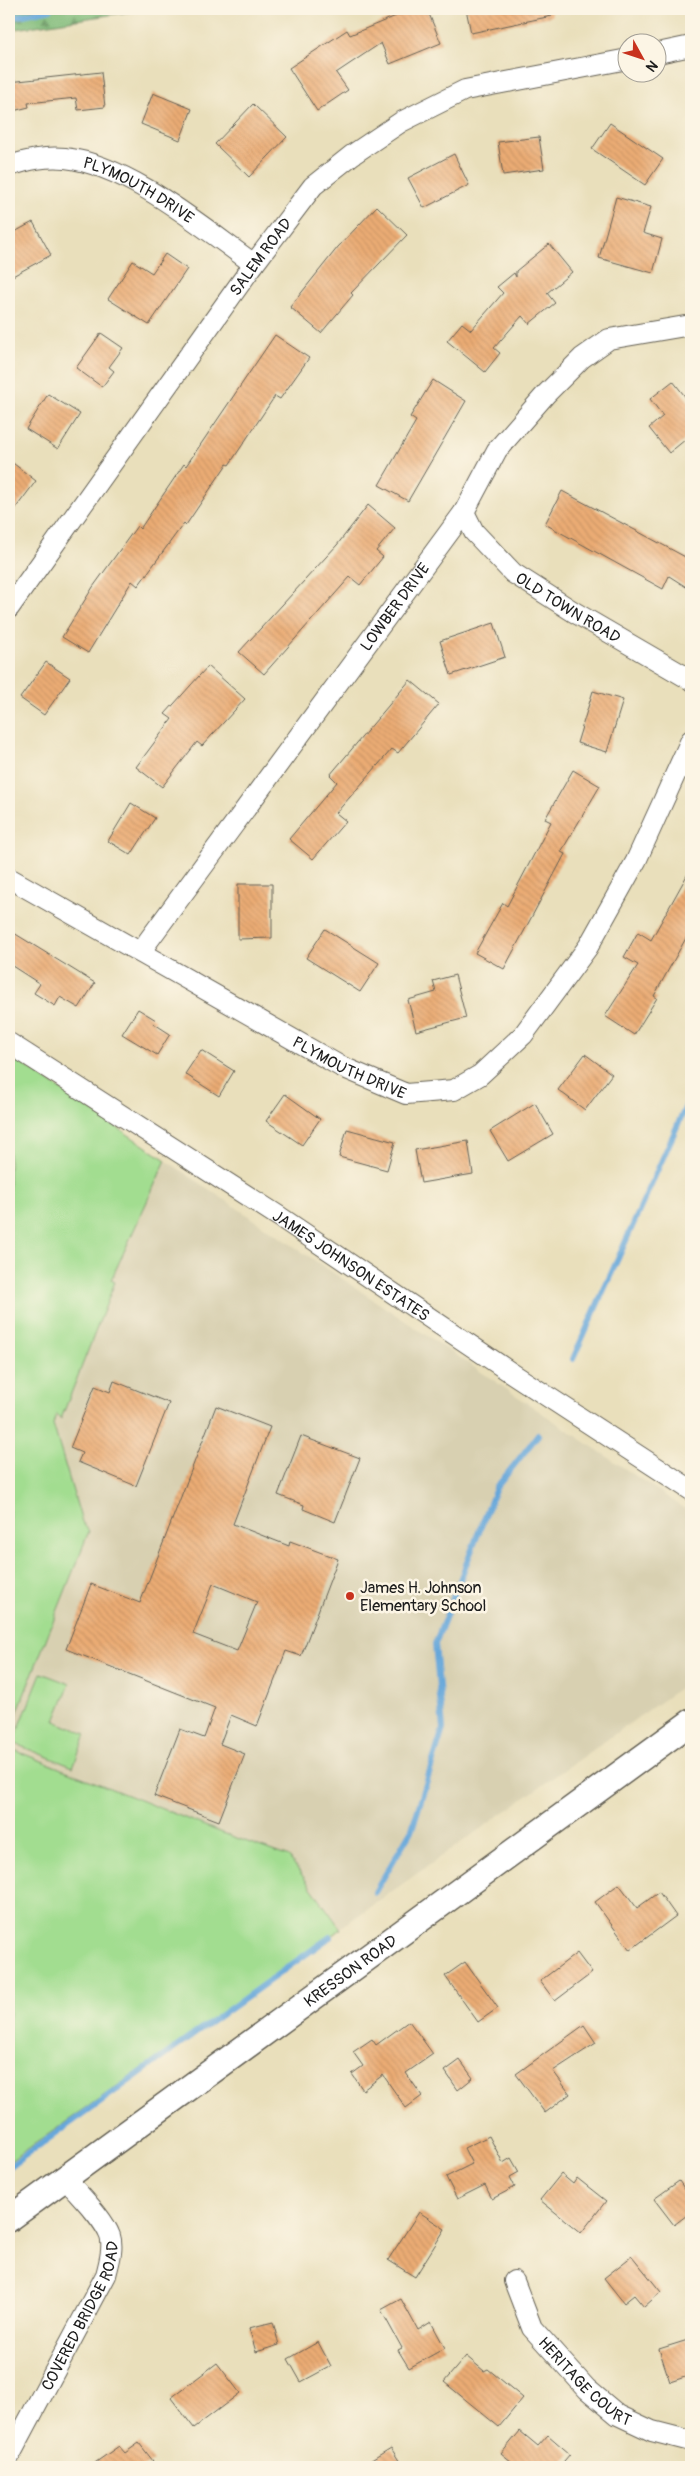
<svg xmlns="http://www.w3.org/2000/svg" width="700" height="2476" viewBox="0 0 700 2476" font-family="Pangolin,sans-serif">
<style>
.built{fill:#d8d0b1}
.forest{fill:url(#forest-firs);stroke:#4e6c4b}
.park{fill:#a2dd90;stroke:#5f7c56}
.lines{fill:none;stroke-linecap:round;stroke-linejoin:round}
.stream{stroke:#66a7da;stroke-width:6}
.building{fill:url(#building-back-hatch);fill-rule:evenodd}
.minor-casing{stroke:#646054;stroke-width:22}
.tertiary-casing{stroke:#646054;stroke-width:28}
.minor{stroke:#fff;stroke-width:20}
.tertiary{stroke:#fff;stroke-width:25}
.poi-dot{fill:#c8321e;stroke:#fcf5e5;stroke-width:2}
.labels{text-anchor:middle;stroke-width:5;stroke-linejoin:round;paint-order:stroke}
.street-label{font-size:16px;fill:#1c1c1c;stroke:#fcf5e5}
.poi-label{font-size:16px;fill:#1c1c1c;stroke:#fcf5e5;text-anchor:start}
</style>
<defs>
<pattern id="forest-firs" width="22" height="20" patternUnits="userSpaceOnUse" patternTransform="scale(1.25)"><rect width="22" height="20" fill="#81bc7a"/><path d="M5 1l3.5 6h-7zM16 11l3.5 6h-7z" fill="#699863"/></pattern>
<pattern id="building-back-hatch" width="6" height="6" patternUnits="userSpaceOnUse" patternTransform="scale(1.25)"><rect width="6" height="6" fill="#ebac74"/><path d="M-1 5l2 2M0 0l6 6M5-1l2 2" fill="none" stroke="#c99364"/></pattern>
</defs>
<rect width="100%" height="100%" fill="#fcf5e5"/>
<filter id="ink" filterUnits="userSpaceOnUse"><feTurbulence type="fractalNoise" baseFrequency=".02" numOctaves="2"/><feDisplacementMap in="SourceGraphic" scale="10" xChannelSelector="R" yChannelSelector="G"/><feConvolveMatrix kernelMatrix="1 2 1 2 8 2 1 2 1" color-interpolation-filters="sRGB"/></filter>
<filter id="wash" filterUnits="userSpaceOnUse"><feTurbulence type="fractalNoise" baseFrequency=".0096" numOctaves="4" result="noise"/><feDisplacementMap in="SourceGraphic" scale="20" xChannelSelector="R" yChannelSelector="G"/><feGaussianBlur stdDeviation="1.12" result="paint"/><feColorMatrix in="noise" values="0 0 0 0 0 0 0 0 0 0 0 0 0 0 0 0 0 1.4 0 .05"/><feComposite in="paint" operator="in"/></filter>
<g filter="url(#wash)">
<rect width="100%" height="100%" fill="#e9dfbb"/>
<polygon class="built" points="9,1055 691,1513 691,1680 9,2162"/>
<polygon class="forest" points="9,9 149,9 9,30"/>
<g class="park">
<polygon points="9,1055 166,1160 111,1280 115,1282 61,1419 56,1414 53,1424 82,1522 89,1531 9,1733"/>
<polygon points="41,1673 70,1684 55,1721 86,1734 73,1767 13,1743"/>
<polygon points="9,1748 220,1832 289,1857 341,1929 9,2162"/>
</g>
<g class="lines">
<g class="stream">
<polyline points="9,18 51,9"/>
<polyline points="573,1359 691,1095"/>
<polyline points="375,1892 412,1829 443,1729 435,1644 496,1488 538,1435"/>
<polyline points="9,2167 330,1937"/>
</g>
</g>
<g id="blocks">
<g class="building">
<polygon points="413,9 427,9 441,43 390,64 381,43 336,73 348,90 317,111 289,68 347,30 350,35"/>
<polygon points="466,9 551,9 552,16 471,33"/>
<polygon points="101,72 105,107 78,110 76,98 28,103 29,107 9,112 9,82"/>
<polygon points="153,93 192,109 180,140 141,124"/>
<polygon points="253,104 287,137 249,177 215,144"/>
<polygon points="610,123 663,159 645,185 592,149"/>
<polygon points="539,137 544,169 503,175 498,142"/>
<polygon points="454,154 469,185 424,208 408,178"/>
<polygon points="616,197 651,207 643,233 662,239 653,273 599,258"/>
<polygon points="377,206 407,235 351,293 353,295 321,333 290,307 338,247"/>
<polygon points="33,222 51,255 9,278 9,235"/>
<polygon points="549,244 572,272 547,293 555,303 529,324 522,316 494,348 500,353 485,372 447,341 462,323 471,330 503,293 497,287 514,273 516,277 516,271"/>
<polygon points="165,254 187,269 149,325 108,299 133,261 152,273"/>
<polygon points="101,333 123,348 109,367 114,371 102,387 76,368"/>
<polygon points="275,335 309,358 280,399 275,396 229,465 227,464 186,525 184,523 138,586 132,581 88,653 62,637 93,587 137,526 140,529 184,464 186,466"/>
<polygon points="433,380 466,401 408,501 379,485 416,421 410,417"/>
<polygon points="673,381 691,404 691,435 669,453 649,428 663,416 650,399"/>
<polygon points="48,394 80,414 58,449 26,429"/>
<polygon points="9,460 36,481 9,517"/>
<polygon points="562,491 691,560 691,590 669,576 663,589 545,524"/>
<polygon points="368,505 395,528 376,551 383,557 360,585 350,577 264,674 239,652 337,545"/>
<polygon points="494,623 505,657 451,675 440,641"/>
<polygon points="46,662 70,678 44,715 20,698"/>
<polygon points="208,666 245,699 202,746 197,742 162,787 136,767 172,719 165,714"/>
<polygon points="410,680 439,704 398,753 392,749 336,813 346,821 313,859 289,839 337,782 330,775"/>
<polygon points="593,691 623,700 607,752 577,743"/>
<polygon points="573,770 600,786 561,852 565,854 504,969 475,953 503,903 507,906 551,822 545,819"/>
<polygon points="131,803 155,818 131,855 108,841"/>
<polygon points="691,868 691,929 654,996 657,998 634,1035 605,1016 638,965 624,957 638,932 651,940"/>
<polygon points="238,884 272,884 272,938 238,939"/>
<polygon points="325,929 379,963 360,992 306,958"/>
<polygon points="9,930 95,983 79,1008 60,997 55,1006 34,993 40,984 9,964"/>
<polygon points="455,975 466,1018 416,1031 408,1000 436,992 433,981"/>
<polygon points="138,1009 156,1020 153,1023 170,1034 157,1055 122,1034"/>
<polygon points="201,1050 234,1071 219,1096 185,1074"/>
<polygon points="585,1054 612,1074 585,1110 558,1090"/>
<polygon points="285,1094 320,1119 302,1145 266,1121"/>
<polygon points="535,1103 553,1134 508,1161 490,1131"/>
<polygon points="347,1129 395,1142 387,1170 339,1157"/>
<polygon points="468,1141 473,1174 421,1183 415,1150"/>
<polygon points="114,1381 169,1403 136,1486 78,1462 82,1453 70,1448 95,1386 110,1392"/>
<path d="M216 1406 270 1427 233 1524 289 1546 290 1541 338 1559 301 1656 286 1651 257 1726 231 1715 220 1744 245 1754 219 1821 154 1796 180 1729 204 1738 215 1708 66 1649 91 1584 140 1603ZM213 1584 257 1602 237 1651 193 1634Z"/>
<polygon points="301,1436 360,1458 335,1522 303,1509 304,1505 278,1495"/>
<polygon points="619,1884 637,1908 659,1892 676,1916 630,1950 595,1902"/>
<polygon points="577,1953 592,1973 555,2001 540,1981"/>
<polygon points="465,1962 498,2008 478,2022 445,1976"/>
<polygon points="409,2021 433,2054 406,2073 422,2096 406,2108 383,2075 363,2090 352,2074 363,2066 353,2052 372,2039 376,2045"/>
<polygon points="584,2025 596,2043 553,2071 570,2094 545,2113 516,2074"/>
<polygon points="460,2060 473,2078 458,2090 445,2071"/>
<polygon points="489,2136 503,2163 511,2158 519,2172 510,2177 515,2187 492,2199 485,2185 457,2199 446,2177 472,2164 464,2148"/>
<polygon points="561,2174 573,2184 577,2178 606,2201 581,2233 540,2200"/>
<polygon points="679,2181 691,2198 691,2212 674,2225 654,2199"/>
<polygon points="419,2212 445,2229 415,2277 388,2260"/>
<polygon points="632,2256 661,2292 644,2307 634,2295 624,2303 604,2278"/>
<polygon points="401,2299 418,2330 431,2322 445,2348 409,2368 398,2350 402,2348 381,2310"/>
<polygon points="273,2322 279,2345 256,2352 249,2328"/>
<polygon points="691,2339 691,2375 670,2382 659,2349"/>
<polygon points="318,2342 331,2366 301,2382 288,2359"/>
<polygon points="466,2356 484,2371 488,2369 523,2398 499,2427 444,2382"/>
<polygon points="217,2363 240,2393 194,2428 171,2398"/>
<polygon points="520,2431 538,2446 548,2435 570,2454 559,2467 517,2467 501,2454"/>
<polygon points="139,2443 153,2461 144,2467 89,2467 119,2446 125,2453"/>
<polygon points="391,2448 403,2467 360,2467"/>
</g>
</g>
</g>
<g filter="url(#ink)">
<use href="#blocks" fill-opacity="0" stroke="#646054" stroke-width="1"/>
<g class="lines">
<g class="minor-casing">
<g id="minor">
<polyline points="658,53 691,46"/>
<path id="s1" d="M9 166C28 160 45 156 65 158 129 165 202 227 254 264"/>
<path id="s2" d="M464 512 474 532 513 573 574 612 691 680"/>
<path id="s3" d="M9 608 254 264 313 186 352 155 401 122 465 90 628 59"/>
<path id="s4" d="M9 878 340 1066 406 1094 454 1090 480 1075 523 1035 588 947 636 861 691 740"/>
<path id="s5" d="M140 952 464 512 497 450 546 394 582 358 609 339 691 325"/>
<path id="s6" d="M9 1043 280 1217 510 1372 691 1490"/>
<path id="s7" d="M514 2281 532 2328 587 2389 618 2415 652 2431 691 2441"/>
<path id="s8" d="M9 2457 106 2275C109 2263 114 2248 110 2236 103 2217 78 2194 66 2179"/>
</g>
</g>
<g class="tertiary-casing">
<g id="tertiary">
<path id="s9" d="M9 2219 691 1722"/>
</g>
</g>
<use href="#minor" class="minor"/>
<use href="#tertiary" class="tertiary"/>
</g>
</g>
<circle class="poi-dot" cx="350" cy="1596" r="5"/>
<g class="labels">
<g class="street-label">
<text dy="6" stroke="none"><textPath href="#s1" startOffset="138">PLYMOUTH DRIVE</textPath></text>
<text dy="6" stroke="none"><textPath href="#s3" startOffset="432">SALEM ROAD</textPath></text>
<text dy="6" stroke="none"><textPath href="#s5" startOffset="429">LOWBER DRIVE</textPath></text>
<text dy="6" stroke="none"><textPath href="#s2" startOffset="144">OLD TOWN ROAD</textPath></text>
<text dy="6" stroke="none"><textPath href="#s4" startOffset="390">PLYMOUTH DRIVE</textPath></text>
<text dy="6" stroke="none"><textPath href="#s6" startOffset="408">JAMES JOHNSON ESTATES</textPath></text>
<text dy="6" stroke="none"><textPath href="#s9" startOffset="422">KRESSON ROAD</textPath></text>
<text dy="6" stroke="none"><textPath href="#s8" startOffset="159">COVERED BRIDGE ROAD</textPath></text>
<text dy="6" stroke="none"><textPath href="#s7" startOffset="126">HERITAGE COURT</textPath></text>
</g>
<g class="poi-label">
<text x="360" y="1593">James H. Johnson<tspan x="360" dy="18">Elementary School</tspan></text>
</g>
</g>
<rect width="700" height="2476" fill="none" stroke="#fcf5e5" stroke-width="30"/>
<g transform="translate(642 58) rotate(130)"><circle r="24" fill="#fcf5e5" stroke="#a29e95"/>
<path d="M0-4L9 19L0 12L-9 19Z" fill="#c8321e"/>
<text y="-8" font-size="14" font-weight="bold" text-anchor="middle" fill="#1c1c1c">N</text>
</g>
</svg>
